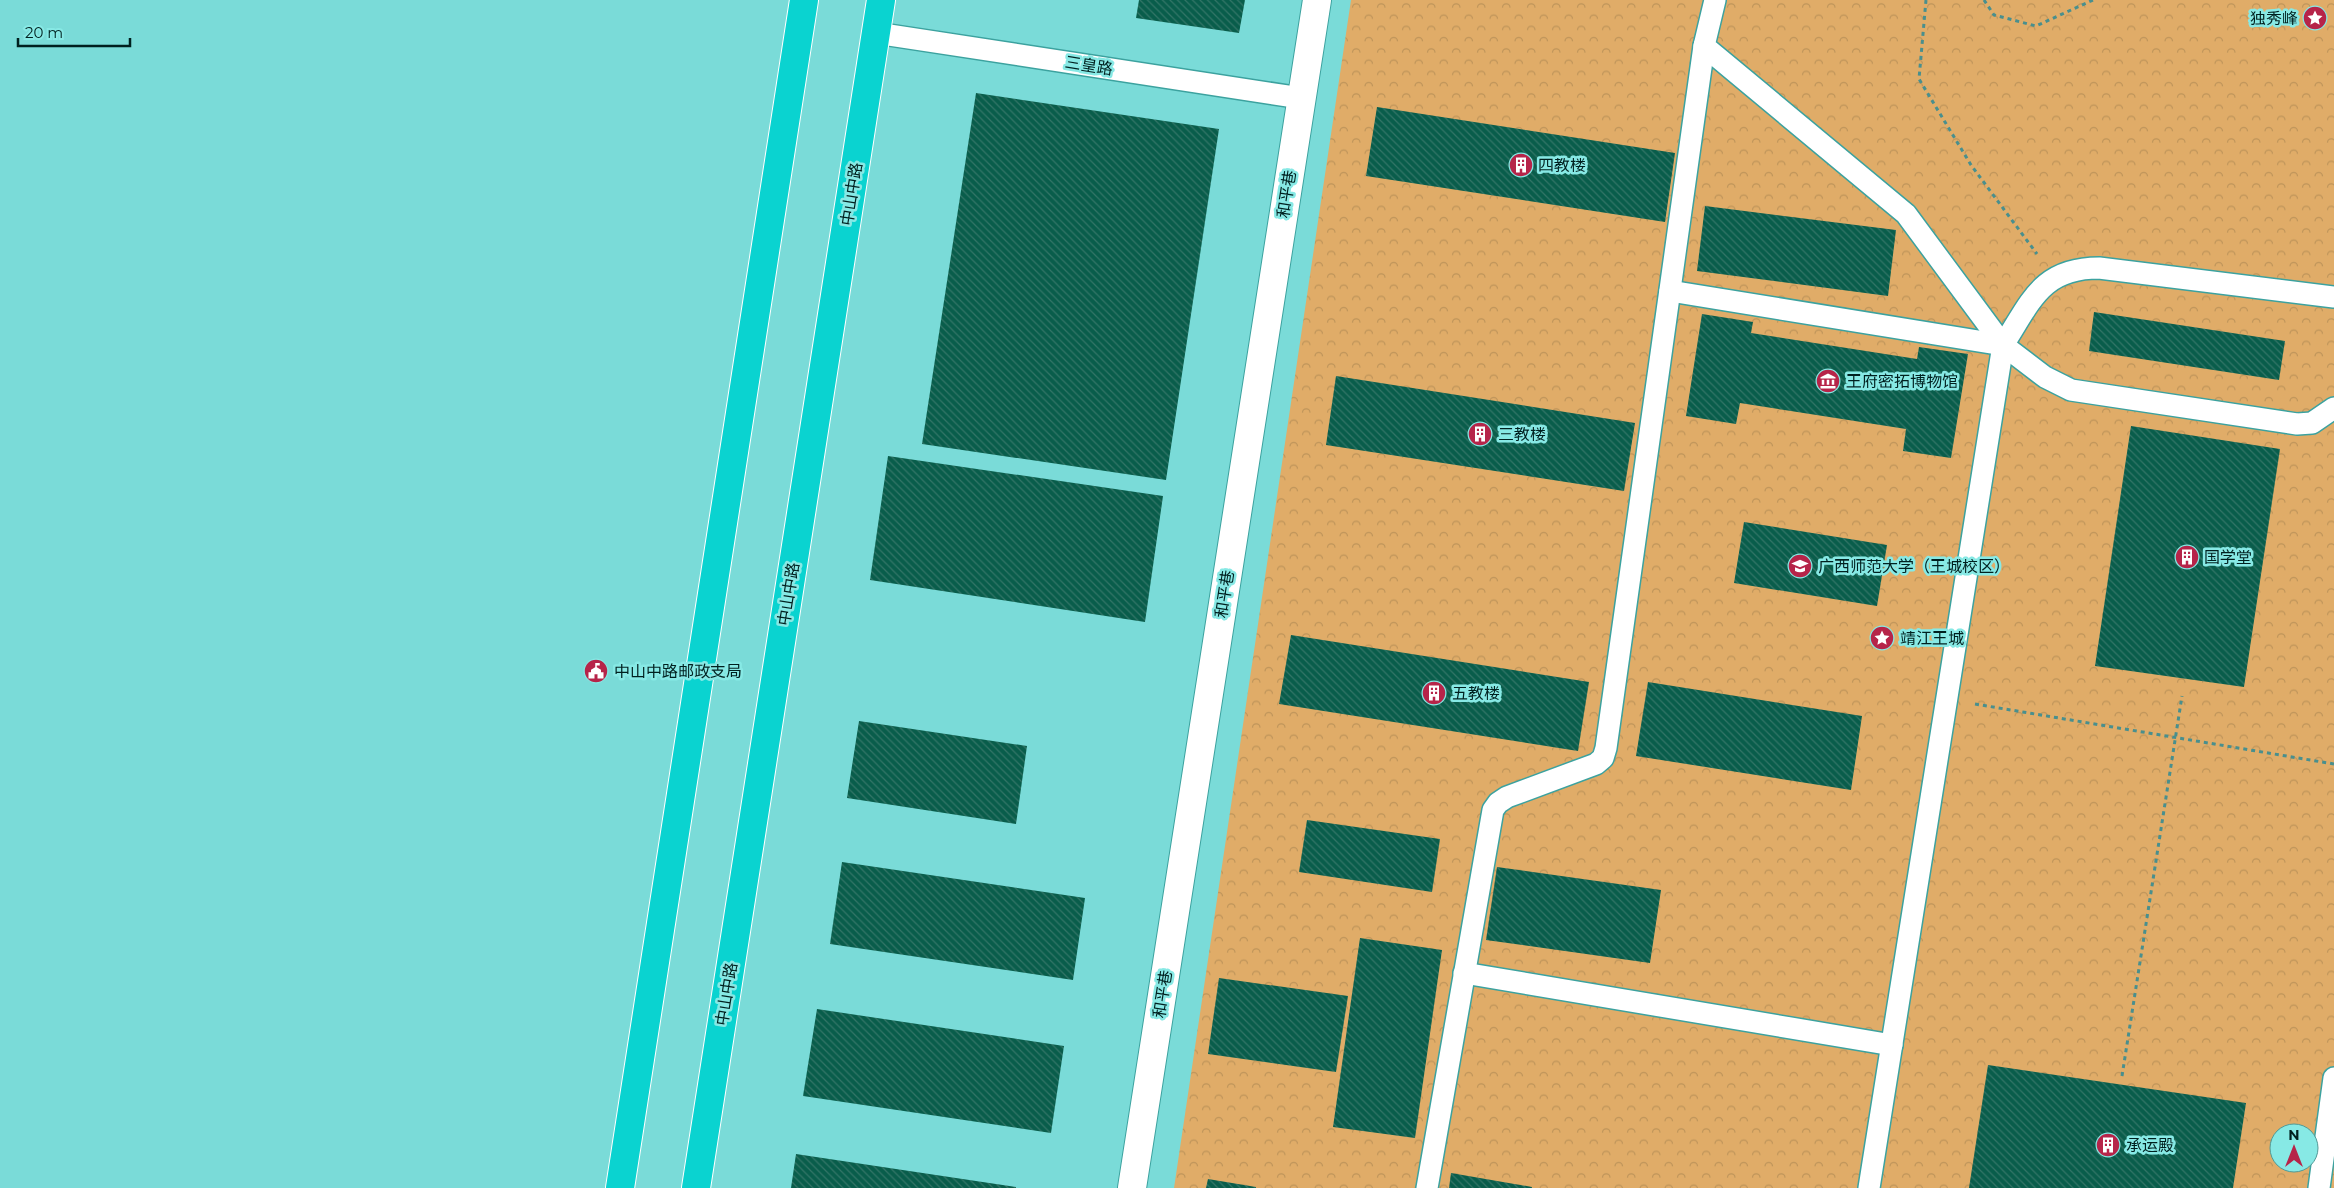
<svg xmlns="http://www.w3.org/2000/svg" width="2334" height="1188" viewBox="0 0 2334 1188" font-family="Montserrat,'Noto Sans SC',sans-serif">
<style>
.park{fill:url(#park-crowns);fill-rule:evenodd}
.building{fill:url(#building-back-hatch)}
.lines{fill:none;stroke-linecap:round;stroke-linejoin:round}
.lane-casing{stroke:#3ca29f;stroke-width:24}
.street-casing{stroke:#3ca29f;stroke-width:30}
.highway-casing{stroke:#fff;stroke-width:30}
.path{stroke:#498f8d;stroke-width:3;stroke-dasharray:4 4;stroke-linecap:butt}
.lane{stroke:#fff;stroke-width:21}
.street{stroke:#fff;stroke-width:28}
.highway{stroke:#0ad3d0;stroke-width:28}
.labels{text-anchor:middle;stroke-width:5;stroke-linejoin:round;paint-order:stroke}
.poi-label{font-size:16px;fill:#00201f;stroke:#87e9e5;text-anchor:start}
.street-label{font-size:16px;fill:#00201f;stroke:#87e9e5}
</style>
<defs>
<pattern id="park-crowns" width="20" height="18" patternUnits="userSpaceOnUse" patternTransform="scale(1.25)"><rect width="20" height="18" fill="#e0ac68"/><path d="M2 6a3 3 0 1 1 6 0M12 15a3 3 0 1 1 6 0" fill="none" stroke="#be945a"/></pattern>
<pattern id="building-back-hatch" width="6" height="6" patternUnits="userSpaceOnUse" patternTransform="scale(1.25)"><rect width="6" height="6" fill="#095d4b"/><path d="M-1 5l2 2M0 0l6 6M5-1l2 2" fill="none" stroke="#337567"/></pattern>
</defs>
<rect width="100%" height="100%" fill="#7adbd8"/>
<path class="park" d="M1351 0H2334V1188H1174ZM2279 1133H2309V1163H2279Z"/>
<g class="building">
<polygon points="1139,0 1245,0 1239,33 1136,18"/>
<polygon points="976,93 1219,129 1166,480 922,444"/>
<polygon points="1377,107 1675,153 1665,222 1366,176"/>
<polygon points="1705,206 1896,230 1888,296 1697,271"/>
<polygon points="2094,312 2285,341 2279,380 2089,351"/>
<polygon points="1702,314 1753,322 1751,333 1917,359 1919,347 1968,354 1951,458 1903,451 1906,429 1740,403 1736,424 1686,416"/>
<polygon points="1336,376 1635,423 1624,491 1326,445"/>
<polygon points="2131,426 2280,449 2244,687 2095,666"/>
<polygon points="888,456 1163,496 1145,622 870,580"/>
<polygon points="1744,522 1887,545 1877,606 1734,583"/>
<polygon points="1291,635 1589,682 1578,751 1279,704"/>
<polygon points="1648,682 1862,716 1851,790 1636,756"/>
<polygon points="859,721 1027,746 1016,824 847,798"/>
<polygon points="1307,820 1440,839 1432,892 1299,872"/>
<polygon points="842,862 1085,898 1073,980 830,944"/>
<polygon points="1497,867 1661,890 1650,963 1486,940"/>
<polygon points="1360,938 1442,950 1415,1138 1333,1127"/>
<polygon points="1219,978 1348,996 1336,1072 1208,1054"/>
<polygon points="817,1009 1064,1046 1051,1133 803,1096"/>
<polygon points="1988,1065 2246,1103 2233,1188 1969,1188"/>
<polygon points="796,1154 1016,1187 1016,1188 791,1188"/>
<polygon points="1451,1173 1532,1187 1532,1188 1449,1188"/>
<polygon points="1208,1179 1256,1187 1256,1188 1206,1188"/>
</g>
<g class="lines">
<g class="lane-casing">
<g id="lane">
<polyline points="1715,0 1704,46 1906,214 2003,345 2045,377 2071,390 2297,424 2312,423 2334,408"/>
<polyline points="876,33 1301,98"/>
<polyline points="1670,291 2003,345"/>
<polyline points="1464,973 1892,1045"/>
<polyline points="1427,1188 1493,810 1498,803 1507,797 1596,764 1603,758 1606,748 1704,46"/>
<path d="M1869 1188 2003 345C2031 302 2041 268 2099 268L2334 297"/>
<polyline points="2319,1188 2334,1078"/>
</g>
</g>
<g class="street-casing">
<polyline id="street" points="1132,1188 1317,0"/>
</g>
<g class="highway-casing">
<g id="highway">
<polyline points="620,1188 804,0"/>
<polyline points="696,1188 881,0"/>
</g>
</g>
<g class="path">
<polyline points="1926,0 1919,79 1971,165 2037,254"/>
<polyline points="1984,0 1994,15 2036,26 2093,0"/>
<polyline points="1975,704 2334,764"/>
<polyline points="2122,1076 2182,696"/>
</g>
<use href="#lane" class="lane"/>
<use href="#street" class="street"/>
<use href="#highway" class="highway"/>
</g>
<defs>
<g id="sight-disc" transform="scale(1.25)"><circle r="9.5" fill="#b62449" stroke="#87e9e5"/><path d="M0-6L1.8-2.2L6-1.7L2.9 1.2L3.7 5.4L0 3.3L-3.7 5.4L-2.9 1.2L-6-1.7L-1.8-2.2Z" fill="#fff"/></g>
<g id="building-disc" transform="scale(1.25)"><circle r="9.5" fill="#b62449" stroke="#87e9e5"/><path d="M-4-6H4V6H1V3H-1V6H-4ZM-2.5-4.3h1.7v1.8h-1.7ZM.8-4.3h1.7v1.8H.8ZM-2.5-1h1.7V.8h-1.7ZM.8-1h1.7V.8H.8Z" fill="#fff"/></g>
<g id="museum-disc" transform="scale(1.25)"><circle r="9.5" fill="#b62449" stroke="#87e9e5"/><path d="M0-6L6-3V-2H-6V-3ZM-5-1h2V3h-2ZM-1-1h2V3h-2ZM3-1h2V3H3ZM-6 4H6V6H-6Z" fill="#fff"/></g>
<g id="university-disc" transform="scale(1.25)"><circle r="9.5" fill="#b62449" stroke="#87e9e5"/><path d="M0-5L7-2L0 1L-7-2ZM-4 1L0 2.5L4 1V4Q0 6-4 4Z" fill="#fff"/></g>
<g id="civic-disc" transform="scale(1.25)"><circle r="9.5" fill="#b62449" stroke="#87e9e5"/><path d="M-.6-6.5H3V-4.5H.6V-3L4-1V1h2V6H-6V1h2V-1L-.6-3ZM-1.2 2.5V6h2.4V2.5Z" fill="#fff"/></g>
</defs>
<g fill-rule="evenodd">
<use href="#sight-disc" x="2315" y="18"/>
<use href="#building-disc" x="1521" y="165"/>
<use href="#museum-disc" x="1828" y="381"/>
<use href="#building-disc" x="1480" y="434"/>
<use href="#building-disc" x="2187" y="557"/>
<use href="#university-disc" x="1800" y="566"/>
<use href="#sight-disc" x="1882" y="638"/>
<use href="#civic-disc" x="596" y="671"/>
<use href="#building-disc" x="1434" y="693"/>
<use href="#building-disc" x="2108" y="1145"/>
</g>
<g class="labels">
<g class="poi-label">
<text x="2298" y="24" text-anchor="end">独秀峰</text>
<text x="1538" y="171">四教楼</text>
<text x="1846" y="387">王府密拓博物馆</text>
<text x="1498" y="440">三教楼</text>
<text x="2204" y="563">国学堂</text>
<text x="1818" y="572">广西师范大学（王城校区）</text>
<text x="1900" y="644">靖江王城</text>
<text x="614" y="677">中山中路邮政支局</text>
<text x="1452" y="699">五教楼</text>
<text x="2126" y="1151">承运殿</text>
</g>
<g class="street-label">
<text transform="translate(1089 65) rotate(9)" y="6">三皇路</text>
<text transform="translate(851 194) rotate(-81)" y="6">中山中路</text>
<text transform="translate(1286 194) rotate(-81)" y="6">和平巷</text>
<text transform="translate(788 594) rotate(-81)" y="6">中山中路</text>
<text transform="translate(1224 594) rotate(-81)" y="6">和平巷</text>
<text transform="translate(726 994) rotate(-81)" y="6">中山中路</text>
<text transform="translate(1162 994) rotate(-81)" y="6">和平巷</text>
</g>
</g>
<g transform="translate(2294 1148)"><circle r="24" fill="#87e9e5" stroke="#519996"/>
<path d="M0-4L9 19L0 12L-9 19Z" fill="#b62449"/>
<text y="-8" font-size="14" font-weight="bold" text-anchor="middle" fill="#00201f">N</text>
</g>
<path d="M18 38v8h112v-8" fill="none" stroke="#00201f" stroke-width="2.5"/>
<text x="25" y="38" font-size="15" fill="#00201f" stroke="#87e9e5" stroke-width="4" paint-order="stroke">20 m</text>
</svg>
